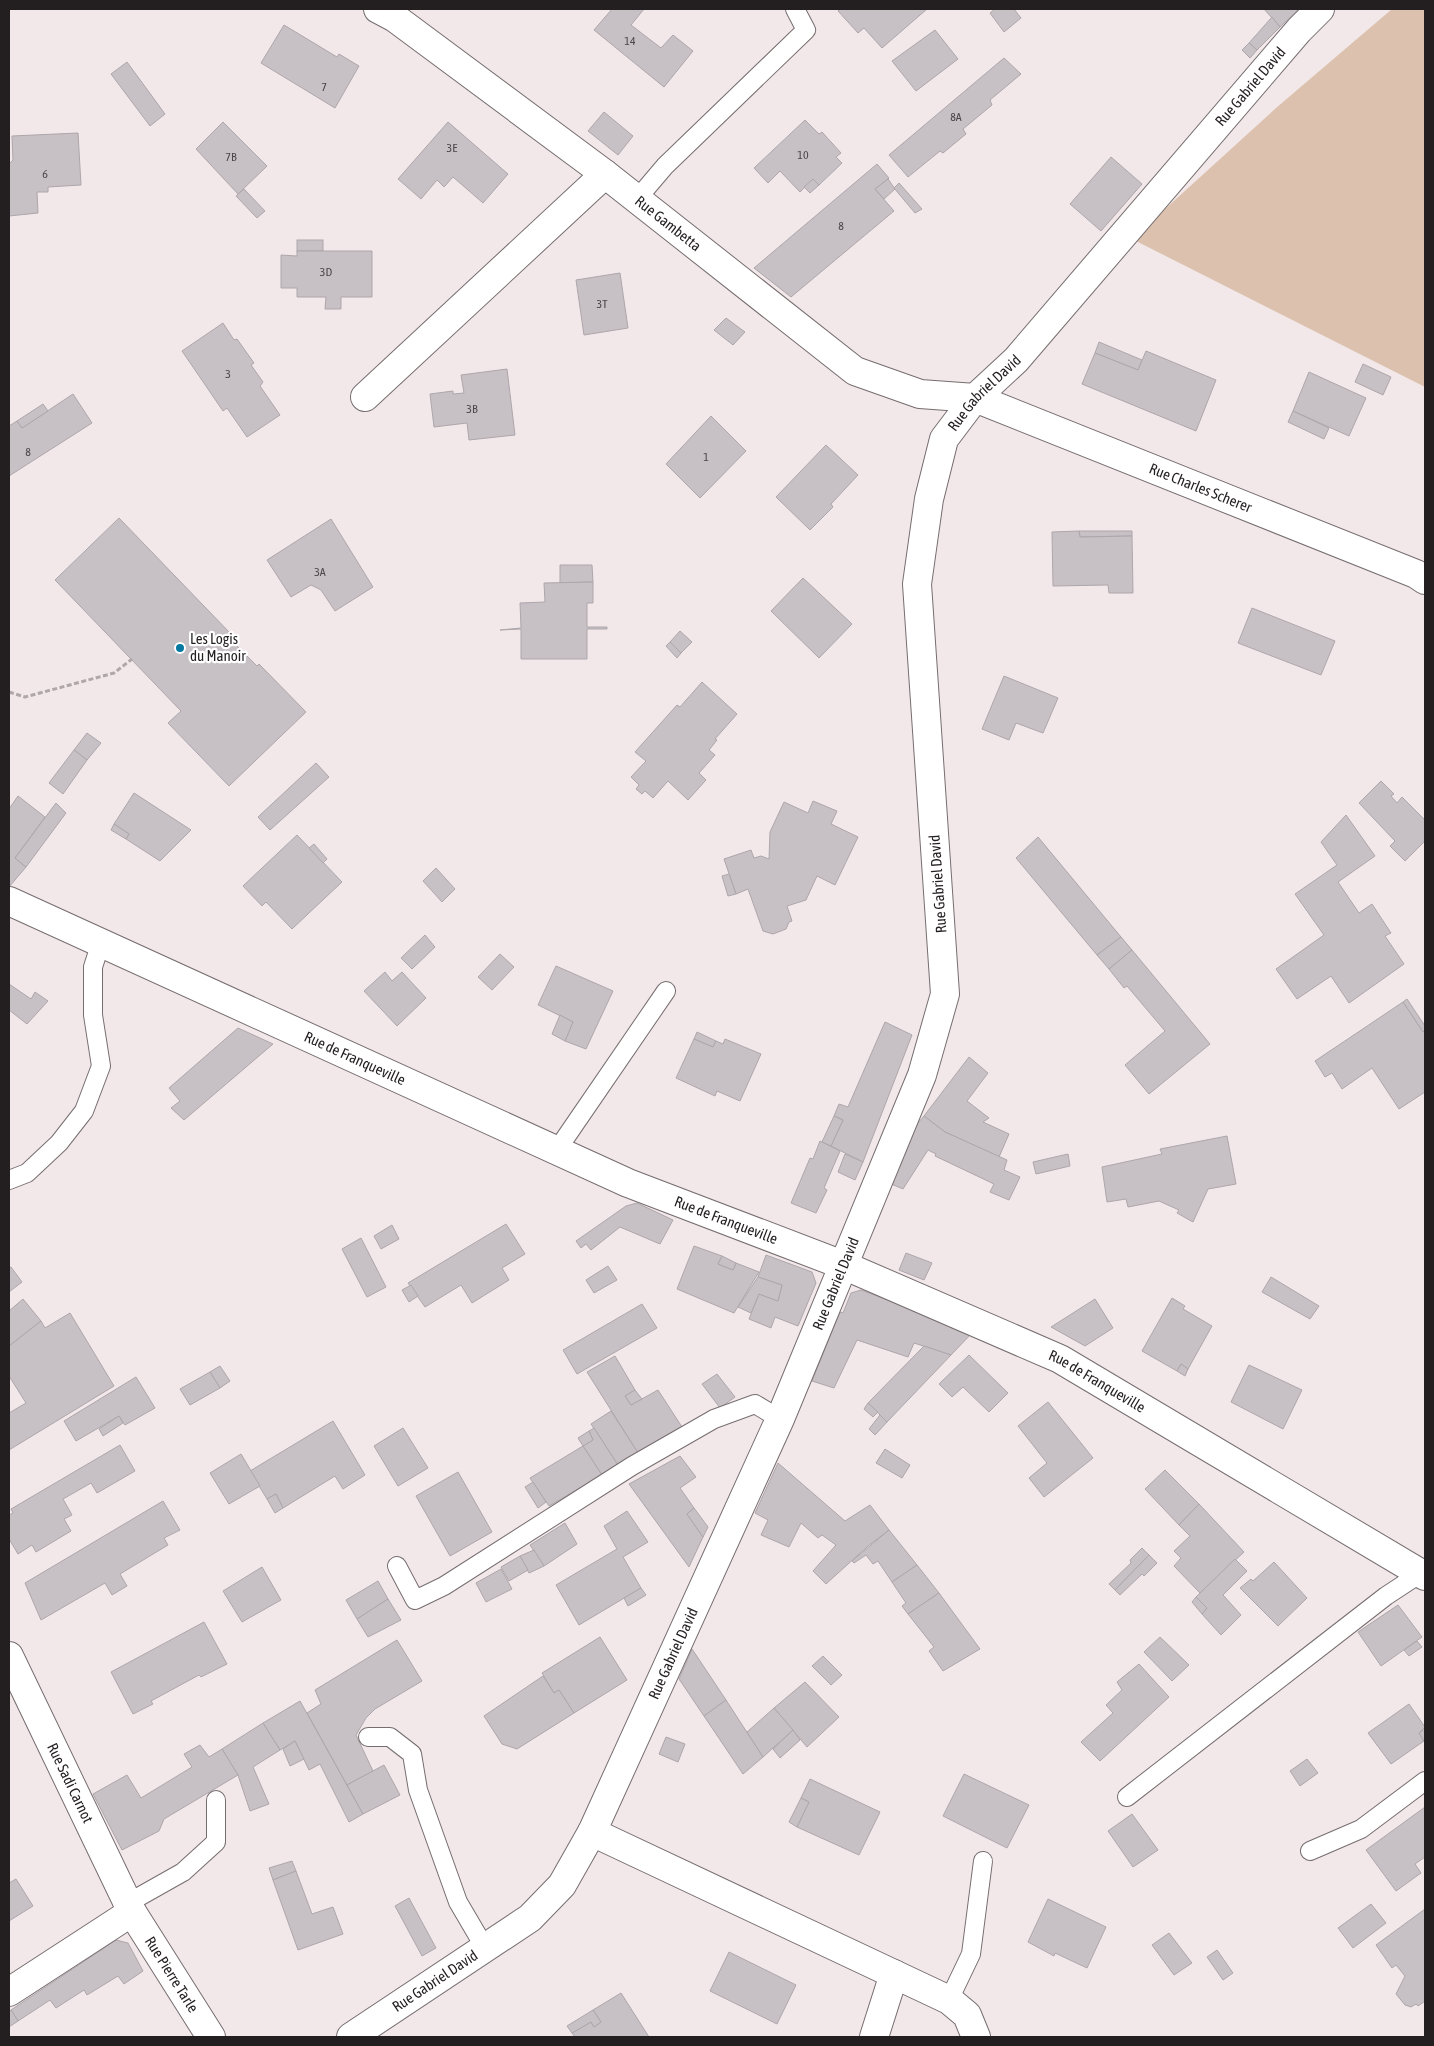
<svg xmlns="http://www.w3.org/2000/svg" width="1434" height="2046" viewBox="0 0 1434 2046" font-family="'Asap Condensed',sans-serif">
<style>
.green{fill:#dcc2ae}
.building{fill:#c7c0c5;stroke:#ada6aa}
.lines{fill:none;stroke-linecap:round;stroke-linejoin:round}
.lane-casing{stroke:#766d6f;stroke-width:20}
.street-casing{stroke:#766d6f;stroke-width:30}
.path{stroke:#afa7a9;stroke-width:3;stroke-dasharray:5 2.5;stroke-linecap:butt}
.lane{stroke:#fff;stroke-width:18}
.street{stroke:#fff;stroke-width:28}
.poi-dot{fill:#0678a1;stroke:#fff;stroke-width:2}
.labels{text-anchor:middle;stroke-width:4.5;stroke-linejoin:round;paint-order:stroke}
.number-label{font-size:12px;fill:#4c4749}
.street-label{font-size:15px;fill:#231f20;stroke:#fff}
.poi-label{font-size:15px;fill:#231f20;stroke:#fff;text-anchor:start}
</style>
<rect width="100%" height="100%" fill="#f2e8ea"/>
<polygon class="green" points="1392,9 1425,9 1425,387 1132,239 1276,108"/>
<g class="building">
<polygon points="612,9 644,9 631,25 661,48 673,35 693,51 664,87 594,30"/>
<polygon points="841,9 927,9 882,48 864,28 858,33 838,11"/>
<polygon points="995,9 1014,9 1021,18 1004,32 990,13"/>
<polygon points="1264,9 1299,9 1280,27"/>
<polygon points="1272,17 1280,27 1257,50 1249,43"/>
<polygon points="284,25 337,57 339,54 359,66 335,108 261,63"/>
<polygon points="935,30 958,59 916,91 892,61"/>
<polygon points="1249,43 1257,50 1250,58 1242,50"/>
<polygon points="1004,58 1021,74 990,100 992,105 963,129 966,134 943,153 940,151 908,177 889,155"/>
<polygon points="127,62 165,114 150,126 111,74"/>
<polygon points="604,112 633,136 618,155 588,131"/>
<polygon points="805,120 819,134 822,132 841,153 836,157 842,163 819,185 813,179 800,192 780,171 768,183 754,168"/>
<polygon points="223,122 267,166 238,194 196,149"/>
<polygon points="448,122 508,174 483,203 453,177 444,187 437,180 421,199 398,179"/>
<polygon points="78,133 81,185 48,187 48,192 37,192 38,213 9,216 9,164 13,160 12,136"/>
<polygon points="1111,157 1142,184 1101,231 1070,204"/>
<polygon points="877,164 889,178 875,189 894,211 791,297 754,268"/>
<polygon points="813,179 819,185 810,193 804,187"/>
<polygon points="888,179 895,189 884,199 875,189"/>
<polygon points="899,183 922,209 915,213 894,188"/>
<polygon points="244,189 265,211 257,218 236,196"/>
<rect x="297" y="240" width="26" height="11"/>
<polygon points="297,251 372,251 372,297 341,297 341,309 325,309 326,297 297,297 297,288 281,288 281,255 297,256"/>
<polygon points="620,273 628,328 584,335 576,280"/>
<polygon points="726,318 745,332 733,345 714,330"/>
<polygon points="223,323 234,340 237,339 254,363 251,365 263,382 260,386 280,415 247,437 227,408 223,411 182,351"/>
<polygon points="1099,342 1142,360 1138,370 1095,353"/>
<polygon points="1146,351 1216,380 1196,431 1082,384 1095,353 1138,370"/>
<polygon points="1363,364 1391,377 1383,395 1355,382"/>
<polygon points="507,369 515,435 469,440 467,423 434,427 430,394 453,391 453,394 464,393 461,375"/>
<polygon points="1309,372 1366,398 1349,436 1293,411"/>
<polygon points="73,394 92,423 9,476 9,426 17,421 22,428"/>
<polygon points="43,404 48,411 22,428 17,421"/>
<polygon points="1293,411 1329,428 1324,439 1288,422"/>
<polygon points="711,416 746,451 700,498 666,464"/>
<polygon points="826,445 858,475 831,504 833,507 810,530 776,497"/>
<polygon points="119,518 231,634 228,637 257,666 259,664 306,712 229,786 168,723 181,711 55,580"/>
<polygon points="331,519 373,587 335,611 321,590 311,585 291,597 267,560"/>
<polygon points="1079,531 1132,531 1132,536 1080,537"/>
<polygon points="1079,531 1080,537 1132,536 1133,593 1109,593 1108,585 1053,586 1052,532"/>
<polygon points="560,565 592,565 593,582 560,583"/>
<polygon points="803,578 852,624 819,658 771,611"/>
<polygon points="593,582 593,603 587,603 587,627 607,627 607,629 587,629 587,659 521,659 521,629 500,630 521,628 520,603 545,602 544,583"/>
<polygon points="1252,608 1335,641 1321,675 1238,643"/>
<polygon points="680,631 692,642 681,653 670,642"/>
<polygon points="670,642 681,653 677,658 666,646"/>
<polygon points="1004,676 1058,698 1043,733 1016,723 1009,740 982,729"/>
<polygon points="702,682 737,714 715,739 717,740 709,750 715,755 699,773 706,780 688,800 668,781 653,798 645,791 642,794 636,789 639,785 631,777 646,761 635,752 677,705 680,707"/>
<polygon points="87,733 101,743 87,760 74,750"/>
<polygon points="74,750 87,760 63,794 49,783"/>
<polygon points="316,763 329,777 270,830 258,817"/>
<polygon points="1381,781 1394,794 1391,796 1397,803 1402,797 1425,820 1425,841 1405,861 1390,846 1395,841 1359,803"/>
<polygon points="134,793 191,830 160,861 126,839 129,834 114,824"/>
<polygon points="18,796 45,817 15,858 26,867 9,887 9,809"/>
<polygon points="813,801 837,811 831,824 858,837 835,885 817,876 806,900 787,906 792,921 789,922 786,929 773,934 763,931 748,889 736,894 724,859 751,850 754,858 761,856 769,859 770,832 784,802 808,813"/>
<polygon points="56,803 66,813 26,867 15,858"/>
<polygon points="1346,815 1375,856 1338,882 1359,913 1372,904 1391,933 1385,936 1404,964 1349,1003 1331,976 1297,999 1276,969 1324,935 1295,894 1337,865 1321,842"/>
<polygon points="114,824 129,834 126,839 111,830"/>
<polygon points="297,835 342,882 292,929 266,902 262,906 243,886"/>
<polygon points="1038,837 1121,937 1097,955 1016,858"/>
<polygon points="314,844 327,859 323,863 309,848"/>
<polygon points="436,868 455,889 442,902 423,881"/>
<polygon points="729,874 736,894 728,896 722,876"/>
<polygon points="425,935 435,947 412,969 401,958"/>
<polygon points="1121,937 1132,950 1109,969 1097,955"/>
<polygon points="1132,950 1210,1044 1149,1094 1125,1065 1165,1031 1127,986 1124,988 1109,969"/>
<polygon points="500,954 514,967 492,990 478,977"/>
<polygon points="556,966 613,991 586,1049 565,1041 573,1022 538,1005"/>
<polygon points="385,972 392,981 402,972 426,998 397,1026 364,991"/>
<polygon points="9,984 31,999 35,992 48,1001 27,1024 9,1010"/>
<polygon points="1407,999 1425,1026 1425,1031 1423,1032 1403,1002"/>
<polygon points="1403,1002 1423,1032 1425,1031 1425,1092 1399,1109 1372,1068 1342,1089 1332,1073 1325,1077 1315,1061"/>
<polygon points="560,1015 573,1022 565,1041 552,1034"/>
<polygon points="885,1022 912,1035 863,1162 831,1146 843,1120 834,1116 839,1104 848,1107"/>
<polygon points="238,1028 273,1044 184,1120 171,1108 180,1101 169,1088"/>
<polygon points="697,1032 716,1041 713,1047 694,1039"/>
<polygon points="694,1039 713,1047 716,1041 723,1044 725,1039 761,1054 740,1101 717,1091 715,1096 676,1078"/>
<polygon points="969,1057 988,1073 967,1101 989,1118 983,1122 1009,1134 999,1157 945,1132 924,1116"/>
<polygon points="834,1116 843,1120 831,1146 822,1142"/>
<polygon points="924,1116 945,1132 1007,1160 1004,1170 1020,1177 1009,1200 990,1192 994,1184 935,1156 936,1154 928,1150 903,1189 889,1183 910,1132"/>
<polygon points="1227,1136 1236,1184 1208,1189 1193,1222 1177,1213 1179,1210 1159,1201 1128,1207 1126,1199 1107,1202 1102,1167 1162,1154 1160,1149"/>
<polygon points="820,1141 840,1151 824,1188 827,1190 816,1213 791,1203 810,1158 813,1159"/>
<polygon points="845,1154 863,1162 855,1180 838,1172"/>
<polygon points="1068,1154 1070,1166 1036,1174 1033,1162"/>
<polygon points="637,1203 673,1220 660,1244 620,1227 591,1250 586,1244 581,1248 576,1241 626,1206"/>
<polygon points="506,1224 525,1254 502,1268 509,1280 472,1303 461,1285 425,1307 408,1283"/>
<polygon points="392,1225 399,1239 381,1249 374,1236"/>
<polygon points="361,1238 386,1287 367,1297 342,1249"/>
<polygon points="694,1246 722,1256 718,1264 733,1270 736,1263 759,1272 734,1313 677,1289"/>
<polygon points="906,1253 932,1263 924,1280 899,1270"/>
<polygon points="766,1255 812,1272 816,1283 798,1326 775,1317 771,1328 749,1319 759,1294 778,1301 782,1285 758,1277"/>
<polygon points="722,1256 736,1263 733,1270 718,1264"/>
<polygon points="608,1266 617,1280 594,1293 586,1280"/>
<polygon points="11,1267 22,1282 9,1292 9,1268"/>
<polygon points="758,1277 782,1285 778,1301 759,1294 751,1313 738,1307"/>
<polygon points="1271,1277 1319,1306 1310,1319 1262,1292"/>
<polygon points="411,1285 418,1296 409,1302 402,1290"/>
<polygon points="861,1290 973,1332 951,1355 914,1343 908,1357 857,1340 834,1388 812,1381 840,1312 843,1313 851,1293"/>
<polygon points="1172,1298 1185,1306 1183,1309 1212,1326 1188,1369 1181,1364 1177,1371 1142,1351"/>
<polygon points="23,1299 41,1321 9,1346 9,1311"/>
<polygon points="1095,1299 1113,1328 1085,1346 1051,1327"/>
<polygon points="642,1304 657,1328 577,1374 563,1350"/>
<polygon points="70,1313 114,1386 9,1450 9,1413 26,1403 9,1376 9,1346 41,1321 45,1328"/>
<polygon points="924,1346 951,1355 887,1422 868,1403"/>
<polygon points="969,1355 1008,1393 989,1412 963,1387 952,1397 939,1384"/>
<polygon points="615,1356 635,1390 625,1396 631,1405 658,1390 682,1427 638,1453 587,1372"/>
<polygon points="1181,1364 1188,1369 1185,1376 1177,1371"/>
<polygon points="1249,1365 1302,1390 1283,1429 1231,1402"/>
<polygon points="220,1366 230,1381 220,1388 210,1372"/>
<polygon points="210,1372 220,1388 190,1405 180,1389"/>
<polygon points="717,1374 735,1397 720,1408 702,1384"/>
<polygon points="136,1377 155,1408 125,1425 119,1416 76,1441 64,1421"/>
<polygon points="635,1390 642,1399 631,1405 625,1396"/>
<polygon points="1048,1402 1093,1458 1044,1497 1029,1478 1047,1463 1018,1426"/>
<polygon points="868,1403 878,1412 873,1417 864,1409"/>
<polygon points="611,1411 638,1453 618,1465 591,1424"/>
<polygon points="880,1415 887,1422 875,1435 869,1429"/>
<polygon points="119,1416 123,1423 103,1436 99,1429"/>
<polygon points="333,1421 365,1475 343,1489 335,1476 283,1508 276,1494 267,1499 250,1471"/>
<polygon points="403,1428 428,1468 398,1486 374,1446"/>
<polygon points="594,1428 618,1465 602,1475 583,1446 593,1440 589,1431"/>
<polygon points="589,1431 593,1440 583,1446 578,1438"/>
<polygon points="120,1445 135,1471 97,1493 91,1483 63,1499 72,1515 64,1519 71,1531 36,1552 32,1545 18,1554 9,1539 9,1515 13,1513 11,1509"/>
<polygon points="583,1446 602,1475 549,1506 530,1478"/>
<polygon points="885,1449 910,1465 902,1478 876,1463"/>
<polygon points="241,1454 260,1486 229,1504 210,1473"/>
<polygon points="680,1456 696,1477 680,1488 694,1508 687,1514 703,1537 689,1567 629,1484"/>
<polygon points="778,1463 845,1521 870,1505 889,1530 868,1546 826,1584 813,1571 836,1545 822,1535 818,1538 801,1523 789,1547 761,1535 768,1520 755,1513"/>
<polygon points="1165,1470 1199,1504 1179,1525 1145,1489"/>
<polygon points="458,1472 492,1532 450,1556 416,1496"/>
<polygon points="533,1482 546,1502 538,1508 525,1487"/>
<polygon points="276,1494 283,1508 275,1513 267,1499"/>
<polygon points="163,1501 180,1530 164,1538 168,1545 120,1574 127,1586 112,1595 105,1583 41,1620 25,1583"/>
<polygon points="1199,1504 1244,1552 1200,1593 1174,1566 1181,1558 1174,1551 1190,1536 1179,1525"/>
<polygon points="694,1508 708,1527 703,1537 687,1514"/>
<polygon points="627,1511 648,1542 623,1557 641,1588 579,1625 556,1585 617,1549 604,1526"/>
<polygon points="565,1523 577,1544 544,1566 530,1545"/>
<polygon points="889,1530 917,1565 892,1582 878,1561 873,1564 866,1555 854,1563 852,1561"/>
<polygon points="1142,1548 1149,1555 1115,1590 1109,1584 1131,1563 1130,1560"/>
<polygon points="534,1550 544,1566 529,1573 520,1556"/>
<polygon points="1149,1555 1157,1563 1144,1576 1142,1574 1120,1595 1115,1590"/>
<polygon points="520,1556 528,1570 509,1581 501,1567"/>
<polygon points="1235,1559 1247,1571 1223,1595 1241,1615 1221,1635 1202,1614 1207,1608 1196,1597"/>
<polygon points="1274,1562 1307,1598 1278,1626 1240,1588 1251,1579 1253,1581"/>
<polygon points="917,1565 939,1593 908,1614 902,1606 906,1603 892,1582"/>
<polygon points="262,1567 281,1600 242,1622 223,1591"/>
<polygon points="501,1569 512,1589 486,1602 476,1583"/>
<polygon points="378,1581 388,1599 357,1619 346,1600"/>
<polygon points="641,1588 646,1595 628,1606 624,1598"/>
<polygon points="939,1593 980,1649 943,1671 929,1651 934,1647 908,1614"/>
<polygon points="1196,1597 1207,1608 1202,1614 1192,1602"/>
<polygon points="388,1599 401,1620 368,1637 357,1619"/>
<polygon points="1398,1605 1422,1637 1381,1666 1358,1632"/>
<polygon points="204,1622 227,1664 201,1677 199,1675 151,1701 153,1704 133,1714 111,1672"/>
<polygon points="600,1637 627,1680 574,1713 559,1690 554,1693 542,1673"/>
<polygon points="1160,1637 1189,1665 1172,1681 1144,1652"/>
<polygon points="397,1640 422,1681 375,1709 366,1718 356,1735 373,1771 347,1785 307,1713 321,1704 315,1690"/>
<polygon points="1417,1641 1422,1647 1409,1656 1404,1650"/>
<polygon points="692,1649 726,1700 704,1716 679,1679"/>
<polygon points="823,1656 842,1675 831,1685 812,1666"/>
<polygon points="1139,1664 1169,1697 1100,1761 1081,1742 1113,1713 1106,1705 1122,1690 1117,1682"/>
<polygon points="543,1676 554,1693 559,1690 574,1713 517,1749 502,1744 484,1716"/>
<polygon points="805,1682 839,1717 807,1747 774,1708"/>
<polygon points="726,1700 763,1757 743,1774 704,1716"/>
<polygon points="300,1701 363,1814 349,1822 320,1764 309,1770 295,1741 280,1750 263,1723"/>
<polygon points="1409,1704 1425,1727 1419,1733 1424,1741 1391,1764 1368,1733"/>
<polygon points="774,1708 793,1730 763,1757 747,1732"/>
<polygon points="263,1723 280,1750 253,1767 269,1804 250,1811 238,1775 222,1749"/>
<polygon points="1425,1729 1425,1740 1424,1741 1419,1733"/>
<polygon points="793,1730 800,1740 780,1758 773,1749"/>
<polygon points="666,1737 685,1744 678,1762 659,1754"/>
<polygon points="295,1741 304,1759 290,1766 283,1749"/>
<polygon points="200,1745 209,1757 222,1749 238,1775 164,1819 159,1831 122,1850 93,1794 127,1775 141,1798 192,1767 184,1754"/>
<polygon points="1307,1759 1318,1773 1300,1786 1290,1771"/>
<polygon points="384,1765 400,1795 363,1814 347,1785"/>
<polygon points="964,1774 1029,1805 1007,1848 943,1816"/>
<polygon points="810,1779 880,1812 859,1855 797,1827 809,1802 801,1798"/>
<polygon points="801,1798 809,1802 797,1827 789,1822"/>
<polygon points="1425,1807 1425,1857 1415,1864 1421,1873 1396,1891 1366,1850"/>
<polygon points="1132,1814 1158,1850 1133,1867 1108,1831"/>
<polygon points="292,1861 296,1871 273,1880 269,1868"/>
<polygon points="296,1871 312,1914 333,1907 343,1934 298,1950 273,1880"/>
<polygon points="16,1879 33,1906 9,1921 9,1883"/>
<polygon points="409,1898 436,1948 422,1956 395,1906"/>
<polygon points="1048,1899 1106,1927 1087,1968 1055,1953 1054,1956 1028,1942"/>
<polygon points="1371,1904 1386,1923 1353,1948 1338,1928"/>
<polygon points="1425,1909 1425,2001 1418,2006 1416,2004 1411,2007 1405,2005 1396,1994 1405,1976 1396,1965 1392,1968 1376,1945"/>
<polygon points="1169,1933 1192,1963 1174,1975 1152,1945"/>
<polygon points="116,1940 128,1943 143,1971 124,1984 118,1976 87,1995 84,1990 56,2008 50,2000 18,2021 11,2010"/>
<polygon points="1217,1950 1233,1973 1223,1980 1207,1957"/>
<polygon points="729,1952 796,1985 777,2024 710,1991"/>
<polygon points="621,1993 649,2037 575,2037 572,2033 591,2022 594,2027 601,2022 593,2010"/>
<polygon points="11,2010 18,2021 9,2027 9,2012"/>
<polygon points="593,2010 601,2022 594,2027 591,2022 572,2033 567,2026"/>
</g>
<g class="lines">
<g class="lane-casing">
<g id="lane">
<polyline points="637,199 665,166 806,30 795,9"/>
<polyline points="557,1150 666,991"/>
<polyline points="9,1180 27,1173 59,1143 84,1111 101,1066 93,1015 93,967 101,942"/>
<polyline points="397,1566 415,1600 444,1586 632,1466 714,1419 755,1404 780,1419"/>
<polyline points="368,1737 390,1737 412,1754 418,1790 458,1902 485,1948"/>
<polyline points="1127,1797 1386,1596 1421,1573"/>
<polyline points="1310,1851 1361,1829 1425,1781"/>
<polyline points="128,1903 183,1872 216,1842 216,1800"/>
<polyline points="949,2000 971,1954 983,1861"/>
</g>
</g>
<g class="street-casing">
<g id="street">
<path id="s1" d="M378 9 395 18 605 174 855 371 920 394 975 398 1416 574 1425 580"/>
<polyline points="365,397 605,174"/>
<path id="s2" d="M9 901 628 1183 843 1265 1060 1359 1425 1576"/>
<path id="s3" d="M9 1656 132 1912 211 2037"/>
<polyline points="592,1832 949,2000 967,2015 976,2037"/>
<polyline points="9,1992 132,1912"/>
<path id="s4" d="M351 2037 530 1918 562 1885 592 1832 780 1419 922 1075 945 994 917 584 929 499 944 439 975 398 1016 360 1299 30 1320 9"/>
<polyline points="874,2037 894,1974"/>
</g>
</g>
<polyline class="path" points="9,692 25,697 114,673 132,659"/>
<use href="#lane" class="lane"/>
<use href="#street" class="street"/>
</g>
<circle class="poi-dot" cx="180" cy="648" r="5"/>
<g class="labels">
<g class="number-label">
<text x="630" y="45">14</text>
<text x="324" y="91">7</text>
<text x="956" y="121">8A</text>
<text x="452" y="152">3E</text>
<text x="803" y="159">10</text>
<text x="231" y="161">7B</text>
<text x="45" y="178">6</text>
<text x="841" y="230">8</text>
<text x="326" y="276">3D</text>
<text x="602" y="308">3T</text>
<text x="228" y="378">3</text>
<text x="472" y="413">3B</text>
<text x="28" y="456">8</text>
<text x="706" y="461">1</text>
<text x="320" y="576">3A</text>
</g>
<g class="street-label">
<text dy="5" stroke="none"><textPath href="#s4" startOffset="2258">Rue Gabriel David</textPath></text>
<text dy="5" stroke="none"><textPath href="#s1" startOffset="361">Rue Gambetta</textPath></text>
<text dy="5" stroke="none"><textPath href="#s4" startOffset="1852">Rue Gabriel David</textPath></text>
<text dy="5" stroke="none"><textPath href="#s1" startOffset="966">Rue Charles Scherer</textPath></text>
<text transform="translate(938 884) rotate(-94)" y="5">Rue Gabriel David</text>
<text dy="5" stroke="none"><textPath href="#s2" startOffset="380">Rue de Franqueville</textPath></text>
<text dy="5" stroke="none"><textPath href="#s2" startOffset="785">Rue de Franqueville</textPath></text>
<text dy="5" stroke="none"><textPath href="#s4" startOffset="922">Rue Gabriel David</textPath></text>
<text dy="5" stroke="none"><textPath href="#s2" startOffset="1190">Rue de Franqueville</textPath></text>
<text dy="5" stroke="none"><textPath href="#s4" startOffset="518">Rue Gabriel David</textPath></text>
<text dy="5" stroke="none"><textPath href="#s3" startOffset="141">Rue Sadi Carnot</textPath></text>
<text dy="5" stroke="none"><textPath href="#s3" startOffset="358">Rue Pierre Tarle</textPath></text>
<text dy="5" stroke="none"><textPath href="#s4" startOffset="101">Rue Gabriel David</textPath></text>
</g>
<g class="poi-label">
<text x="190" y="644">Les Logis<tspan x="190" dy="17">du Manoir</tspan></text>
</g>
</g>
<rect width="1434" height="2046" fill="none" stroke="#231f20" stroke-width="20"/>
</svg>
